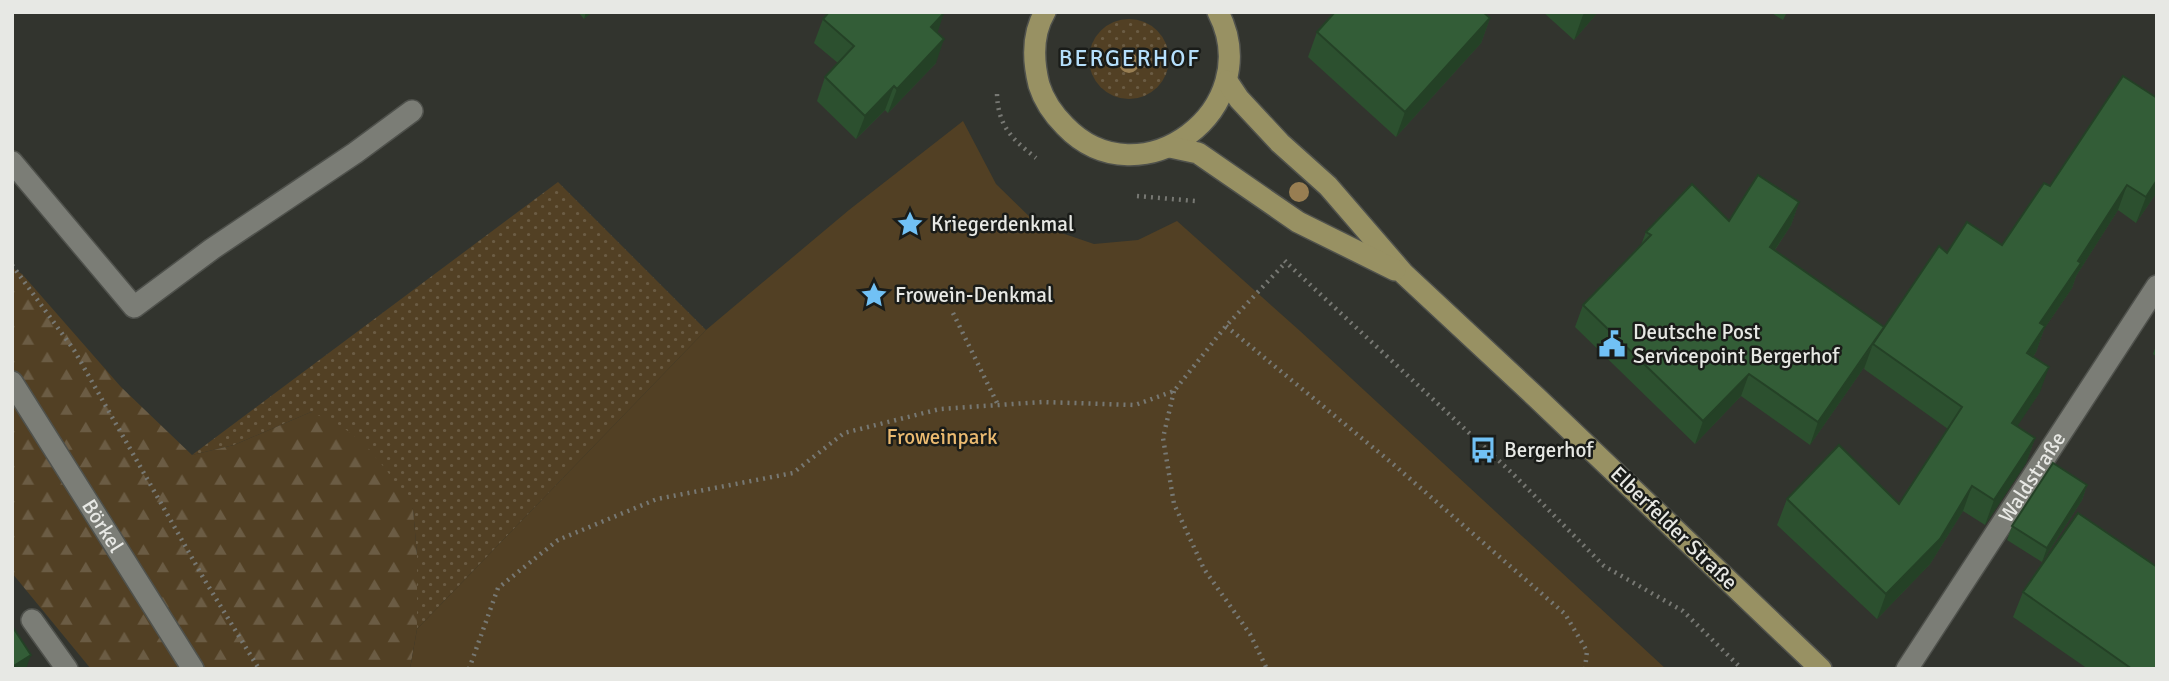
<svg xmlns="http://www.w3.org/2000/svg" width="2169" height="681" viewBox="0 0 2169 681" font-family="Signika,sans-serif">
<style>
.grass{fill:url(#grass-dots)}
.forest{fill:url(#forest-firs)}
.park{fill:#524024}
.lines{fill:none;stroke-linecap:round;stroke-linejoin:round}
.minor-casing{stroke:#4f514c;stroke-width:24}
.major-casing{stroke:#4f514c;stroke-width:24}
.path{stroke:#777873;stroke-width:4.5;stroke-dasharray:2 5;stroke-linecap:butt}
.minor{stroke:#7b7d76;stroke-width:21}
.major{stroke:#989163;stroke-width:21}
.tree{fill:#987e52}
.wall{fill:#2c502f}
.shaded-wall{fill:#244126}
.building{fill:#335d37;stroke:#244126;stroke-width:2}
.labels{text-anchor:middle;stroke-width:5;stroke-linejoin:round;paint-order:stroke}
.poi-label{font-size:21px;fill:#e7e8e4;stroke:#1a1c19;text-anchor:start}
.park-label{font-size:21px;fill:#ebba70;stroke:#1a1c19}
.street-label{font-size:21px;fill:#e7e8e4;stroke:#1a1c19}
.neighbourhood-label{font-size:23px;letter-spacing:2px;fill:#b5dffc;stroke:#1a1c19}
</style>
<defs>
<pattern id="grass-dots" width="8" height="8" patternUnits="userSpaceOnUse" patternTransform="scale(1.75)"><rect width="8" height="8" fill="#524024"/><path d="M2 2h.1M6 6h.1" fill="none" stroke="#6b5c44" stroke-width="1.8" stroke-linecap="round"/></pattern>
<pattern id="forest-firs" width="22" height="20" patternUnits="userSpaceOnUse" patternTransform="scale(1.75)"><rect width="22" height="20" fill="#524024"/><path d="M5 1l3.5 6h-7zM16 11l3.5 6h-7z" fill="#6b5c44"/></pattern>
</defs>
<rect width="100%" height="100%" fill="#32342e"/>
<g class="grass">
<circle cx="1129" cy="59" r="40"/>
<polygon points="558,182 706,330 417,629 417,555 413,509 311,412 234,445 192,455"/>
</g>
<polygon class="forest" points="12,268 22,274 121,387 192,455 234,445 311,412 341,426 365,444 387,471 413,509 417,555 417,629 410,669 91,669 12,573"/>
<polygon class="park" points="963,121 996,184 1038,225 1094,244 1138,240 1177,221 1300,331 1666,669 410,669 417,629 706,330 849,210"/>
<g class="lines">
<g class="minor-casing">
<g id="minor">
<polyline points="12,162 134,307 212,249 355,153 412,111"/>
<path id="s1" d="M12 382 193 669"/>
<polyline points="32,620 67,669"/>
<path id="s2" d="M1907 669 2157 286"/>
</g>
</g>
<g class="major-casing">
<g id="major">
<path d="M1045 12C1032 34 1033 61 1039 85 1044 101 1053 114 1065 126 1140 204 1268 109 1218 12"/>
<polyline points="1227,81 1239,99 1280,143 1328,186 1404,274 1536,397 1821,669"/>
<polyline points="1170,147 1198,153 1298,222 1395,270"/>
</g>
</g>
<g class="path">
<path d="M997 94C998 126 1012 139 1036 158"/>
<polyline points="1137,196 1195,201"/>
<polyline points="12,265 74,350 204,579 259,669"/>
<polyline points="1289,265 1511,472 1604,566 1683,611 1742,669"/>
<polyline points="953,313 998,405"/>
<polyline points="1226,326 1393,464 1565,614 1587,651 1585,669"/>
<polyline points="1174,391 1163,438 1174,504 1204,569 1250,634 1267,669"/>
<polyline points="469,669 498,588 558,540 657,499 793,473 844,433 940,409 1042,402 1135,405 1174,391 1226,326 1286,262 1284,260"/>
</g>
<use href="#minor" class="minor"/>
<use href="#major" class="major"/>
</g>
<g class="tree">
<circle cx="1129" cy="63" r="10"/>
<circle cx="1299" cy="192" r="10"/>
</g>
<g class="wall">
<polygon points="578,12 592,12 584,19"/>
<polygon points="1543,12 1598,12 1574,40"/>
<polygon points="1770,12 1787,12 1783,20"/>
<polygon points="1490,18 1481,43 1396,137 1308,57 1317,32"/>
<polygon points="823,19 937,33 936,63 888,113 885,110 856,139 817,101 825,77 838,63 814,43"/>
<polygon points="2157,98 2157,192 2136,223 2118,210 2076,276 2072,288 2044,329 2036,352 2033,357 2040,392 2017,426 2035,438 2026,463 1985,525 1963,511 1930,564 1877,619 1777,525 1787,499 1899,504 1948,429 1864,369 1865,366 1810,445 1741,396 1695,444 1575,327 1583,305 1641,245 1646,232 1729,221 1799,202 1791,225 1775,250 1884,327 1947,253 2002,245 2050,186"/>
<polygon points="2157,343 2157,357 2153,354"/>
<polygon points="2087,485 2082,500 2042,562 2007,540 2012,526"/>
<polygon points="2023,592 2157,669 2088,669 2013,617"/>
</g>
<g class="shaded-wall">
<polygon points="586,12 592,12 584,19"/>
<polygon points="1585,12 1598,12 1574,40 1583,15"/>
<polygon points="944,13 936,37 931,27"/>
<polygon points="1490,18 1481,43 1396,137 1405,112"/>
<polygon points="944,39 936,63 888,113 897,89"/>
<polygon points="894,86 885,110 856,139 865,116"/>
<polygon points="2157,180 2157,192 2136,223 2146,197"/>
<polygon points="2127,185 2118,210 2076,276 2072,288 2044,329 2036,352 2018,379 2040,323"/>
<polygon points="1799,202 1791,225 1762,269 1770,247"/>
<polygon points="1885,328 1873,344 1865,366 1810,445 1818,422"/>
<polygon points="2049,367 2040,392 2003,448 2012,423"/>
<polygon points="1749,374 1741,396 1695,444 1703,421"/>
<polygon points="2035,438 2026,463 1985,525 1994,500"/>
<polygon points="2087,485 2082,500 2042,562 2047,548"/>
<polygon points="1972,486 1963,511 1930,564 1877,619 1886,594"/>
<polygon points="31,655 26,669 12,669 12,667"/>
</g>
<g class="building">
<polygon points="829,12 943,12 944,13 931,27 944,39 897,89 894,86 865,116 825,77 854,46 823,19"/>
<polygon points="1335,12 1483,12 1490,18 1405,112 1317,32"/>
<polygon points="2123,76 2157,98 2157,180 2146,197 2127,185 2078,261 2081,263 2040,323 2045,326 2027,353 2049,367 2012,423 2035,438 1994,500 1972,486 1940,539 1886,594 1787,499 1839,445 1899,504 1962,407 1873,344 1939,246 1947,253 1967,222 2002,245 2044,183 2050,186"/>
<polygon points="1758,175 1799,202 1770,247 1884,327 1818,422 1749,374 1703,421 1583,305 1651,235 1646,232 1692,184 1729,221"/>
<polygon points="2053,463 2087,485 2047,548 2012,526"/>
<polygon points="2078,513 2157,567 2157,669 2132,669 2023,592"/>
<polygon points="12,626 31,655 12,667"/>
</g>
<defs>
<g id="sight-bare" transform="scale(2.1)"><path d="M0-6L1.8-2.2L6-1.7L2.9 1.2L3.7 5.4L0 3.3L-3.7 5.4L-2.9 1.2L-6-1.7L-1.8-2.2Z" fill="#71c1f5" stroke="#1a1c19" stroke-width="2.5" paint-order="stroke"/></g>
<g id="civic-bare" transform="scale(2.1)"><path d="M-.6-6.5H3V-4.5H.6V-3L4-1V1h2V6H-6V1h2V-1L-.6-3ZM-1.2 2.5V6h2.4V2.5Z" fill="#71c1f5" stroke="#1a1c19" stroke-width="2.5" paint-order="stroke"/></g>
<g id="bus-bare" transform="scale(2.1)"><path d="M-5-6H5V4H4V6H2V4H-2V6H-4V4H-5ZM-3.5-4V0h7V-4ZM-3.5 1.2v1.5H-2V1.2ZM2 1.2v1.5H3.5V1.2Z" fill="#71c1f5" stroke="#1a1c19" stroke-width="2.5" paint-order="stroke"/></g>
</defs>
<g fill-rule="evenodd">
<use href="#sight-bare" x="910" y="224"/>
<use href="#sight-bare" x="874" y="295"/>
<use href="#civic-bare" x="1612" y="344"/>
<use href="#bus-bare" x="1483" y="450"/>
</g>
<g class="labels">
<g class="poi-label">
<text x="931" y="231">Kriegerdenkmal</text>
<text x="895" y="302">Frowein-Denkmal</text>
<text x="1633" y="339">Deutsche Post<tspan x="1633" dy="24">Servicepoint Bergerhof</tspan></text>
<text x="1504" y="457">Bergerhof</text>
</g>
<g class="park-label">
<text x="942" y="444">Froweinpark</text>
</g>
<g class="street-label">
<text dy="7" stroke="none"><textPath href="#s2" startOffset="229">Waldstraße</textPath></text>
<text dy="7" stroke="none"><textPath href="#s1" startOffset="170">Börkel</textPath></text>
<text transform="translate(1674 528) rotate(44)" y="7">Elberfelder Straße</text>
</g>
<g class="neighbourhood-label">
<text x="1130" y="66">BERGERHOF</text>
</g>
</g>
<rect width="2169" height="681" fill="none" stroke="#e7e8e4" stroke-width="28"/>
</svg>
